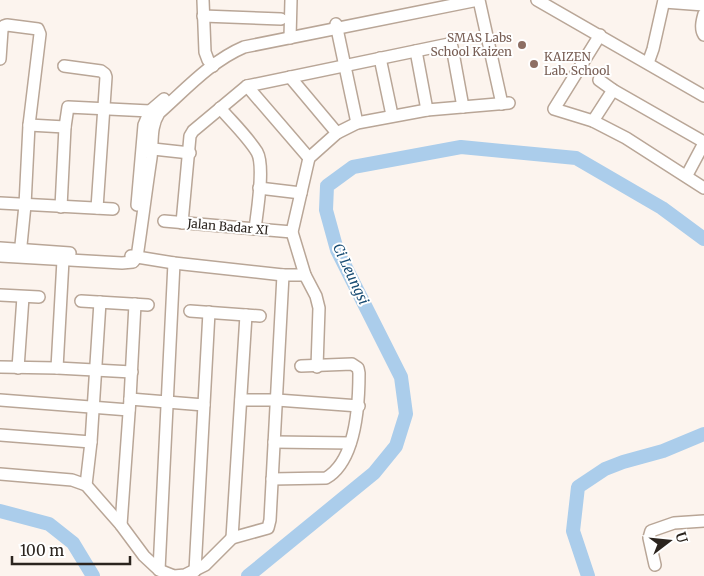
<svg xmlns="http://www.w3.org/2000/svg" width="704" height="576" viewBox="0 0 704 576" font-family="Merriweather,serif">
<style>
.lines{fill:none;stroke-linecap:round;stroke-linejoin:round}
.river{stroke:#abcdeb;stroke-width:14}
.minor-casing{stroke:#b9a697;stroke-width:14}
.minor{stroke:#fff;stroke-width:11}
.education-dot{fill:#8d6e63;stroke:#fff;stroke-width:2}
.labels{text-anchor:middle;stroke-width:4;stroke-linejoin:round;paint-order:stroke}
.education-label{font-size:12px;fill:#785e54;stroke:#fff;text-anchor:end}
.street-label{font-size:12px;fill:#2b241e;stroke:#fff}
.water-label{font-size:14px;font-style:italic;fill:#184c73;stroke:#fff}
</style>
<rect width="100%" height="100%" fill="#fcf4ee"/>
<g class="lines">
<g class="river">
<polyline points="0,511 49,524 73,543 93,576"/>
<polyline points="248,576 374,473 396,446 406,414 401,377 337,250 326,210 327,186 353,167 461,147 576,158 662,208 704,239"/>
<polyline points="588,576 573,531 578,487 605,469 623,462 663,451 704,434"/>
</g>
<g class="minor-casing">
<g id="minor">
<polyline points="203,0 205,52 208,60 213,66"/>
<polyline points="479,0 502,104"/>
<polyline points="537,0 704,96"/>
<polyline points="664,2 704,5"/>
<path d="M704 14C702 21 700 29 704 35"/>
<polyline points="203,16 281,19"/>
<polyline points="336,24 357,123"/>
<polyline points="600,35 554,109 593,121 626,138 704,188"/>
<polyline points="290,38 291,0"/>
<polyline points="416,51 427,110"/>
<polyline points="380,58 392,115"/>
<polyline points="0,59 2,30 4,26 7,25 38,29 40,34 29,125 25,205 20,255"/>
<polyline points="648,63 653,49 664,0"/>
<polyline points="64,66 101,71 105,74 106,77 97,208"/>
<polyline points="290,77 337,133"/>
<polyline points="599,80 613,90 704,142"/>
<polyline points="247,86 309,158"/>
<path d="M220 108C232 122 247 136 257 152 265 166 257 212 255 229"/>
<polyline points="593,121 613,90"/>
<polyline points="29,125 65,127"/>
<polyline points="144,148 190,153"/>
<polyline points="687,175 704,143"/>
<polyline points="259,188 301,193"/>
<polyline points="0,203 113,209"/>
<polyline points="137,205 144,125 150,111 164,99"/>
<polyline points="61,207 65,127 68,107 150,111"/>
<polyline points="164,221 292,232"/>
<polyline points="182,223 190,136 193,131 247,86 449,44 452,47 463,107"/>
<polyline points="0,248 70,253"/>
<path d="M0 256 122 263 133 262 137 257C142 224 146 191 151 158 153 142 150 127 159 113 185 90 211 61 244 47L478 0"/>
<polyline points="131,256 174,263 283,275 305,275"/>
<polyline points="0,295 39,297"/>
<polyline points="81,301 148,305"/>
<polyline points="190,311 260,316"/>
<polyline points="0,367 57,368 132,372"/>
<polyline points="317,367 319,308 316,296 305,275 292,232 309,158 337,133 357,123 427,110 509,103"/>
<polyline points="18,368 23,297"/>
<polyline points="57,368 63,260"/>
<polyline points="130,399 204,405"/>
<polyline points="0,400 129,410"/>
<polyline points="241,400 277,400 359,406"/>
<polyline points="0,435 91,442"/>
<polyline points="274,442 350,443"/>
<polyline points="0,474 72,480 86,485 121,525 144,556 159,570 174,576 185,575 205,565 232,538 268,528 270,520 283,275"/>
<path d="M272 479 326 478C356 461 359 404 359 373L358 368 352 364 301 366"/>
<polyline points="86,485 91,442 100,302"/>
<polyline points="121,525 130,399 135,304"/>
<polyline points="232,538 246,315"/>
<polyline points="655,565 649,538 651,531 674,523 704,521"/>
<polyline points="159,570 174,263"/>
<polyline points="195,571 209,312"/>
</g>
</g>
<use href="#minor" class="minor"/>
</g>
<g class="education-dot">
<circle cx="522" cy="45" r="5"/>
<circle cx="534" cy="64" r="5"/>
</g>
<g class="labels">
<g class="education-label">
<text x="512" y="42">SMAS Labs<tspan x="512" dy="14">School Kaizen</tspan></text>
<text x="544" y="61" text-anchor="start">KAIZEN<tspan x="544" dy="14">Lab. School</tspan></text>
</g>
<g class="street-label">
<text transform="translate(228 227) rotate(5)" y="4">Jalan Badar XI</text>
</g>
<g class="water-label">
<text transform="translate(351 274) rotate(65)" y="5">Ci Leungsi</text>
</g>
</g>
<g transform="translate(669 541) rotate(74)" stroke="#ffffff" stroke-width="4" paint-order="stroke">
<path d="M0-4L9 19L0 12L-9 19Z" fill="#2b241e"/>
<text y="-8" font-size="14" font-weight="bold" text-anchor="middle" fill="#2b241e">U</text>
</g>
<path d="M12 556v8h118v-8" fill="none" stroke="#2b241e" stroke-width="2.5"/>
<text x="20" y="556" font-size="15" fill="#2b241e" stroke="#ffffff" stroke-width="4" paint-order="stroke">100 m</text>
</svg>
